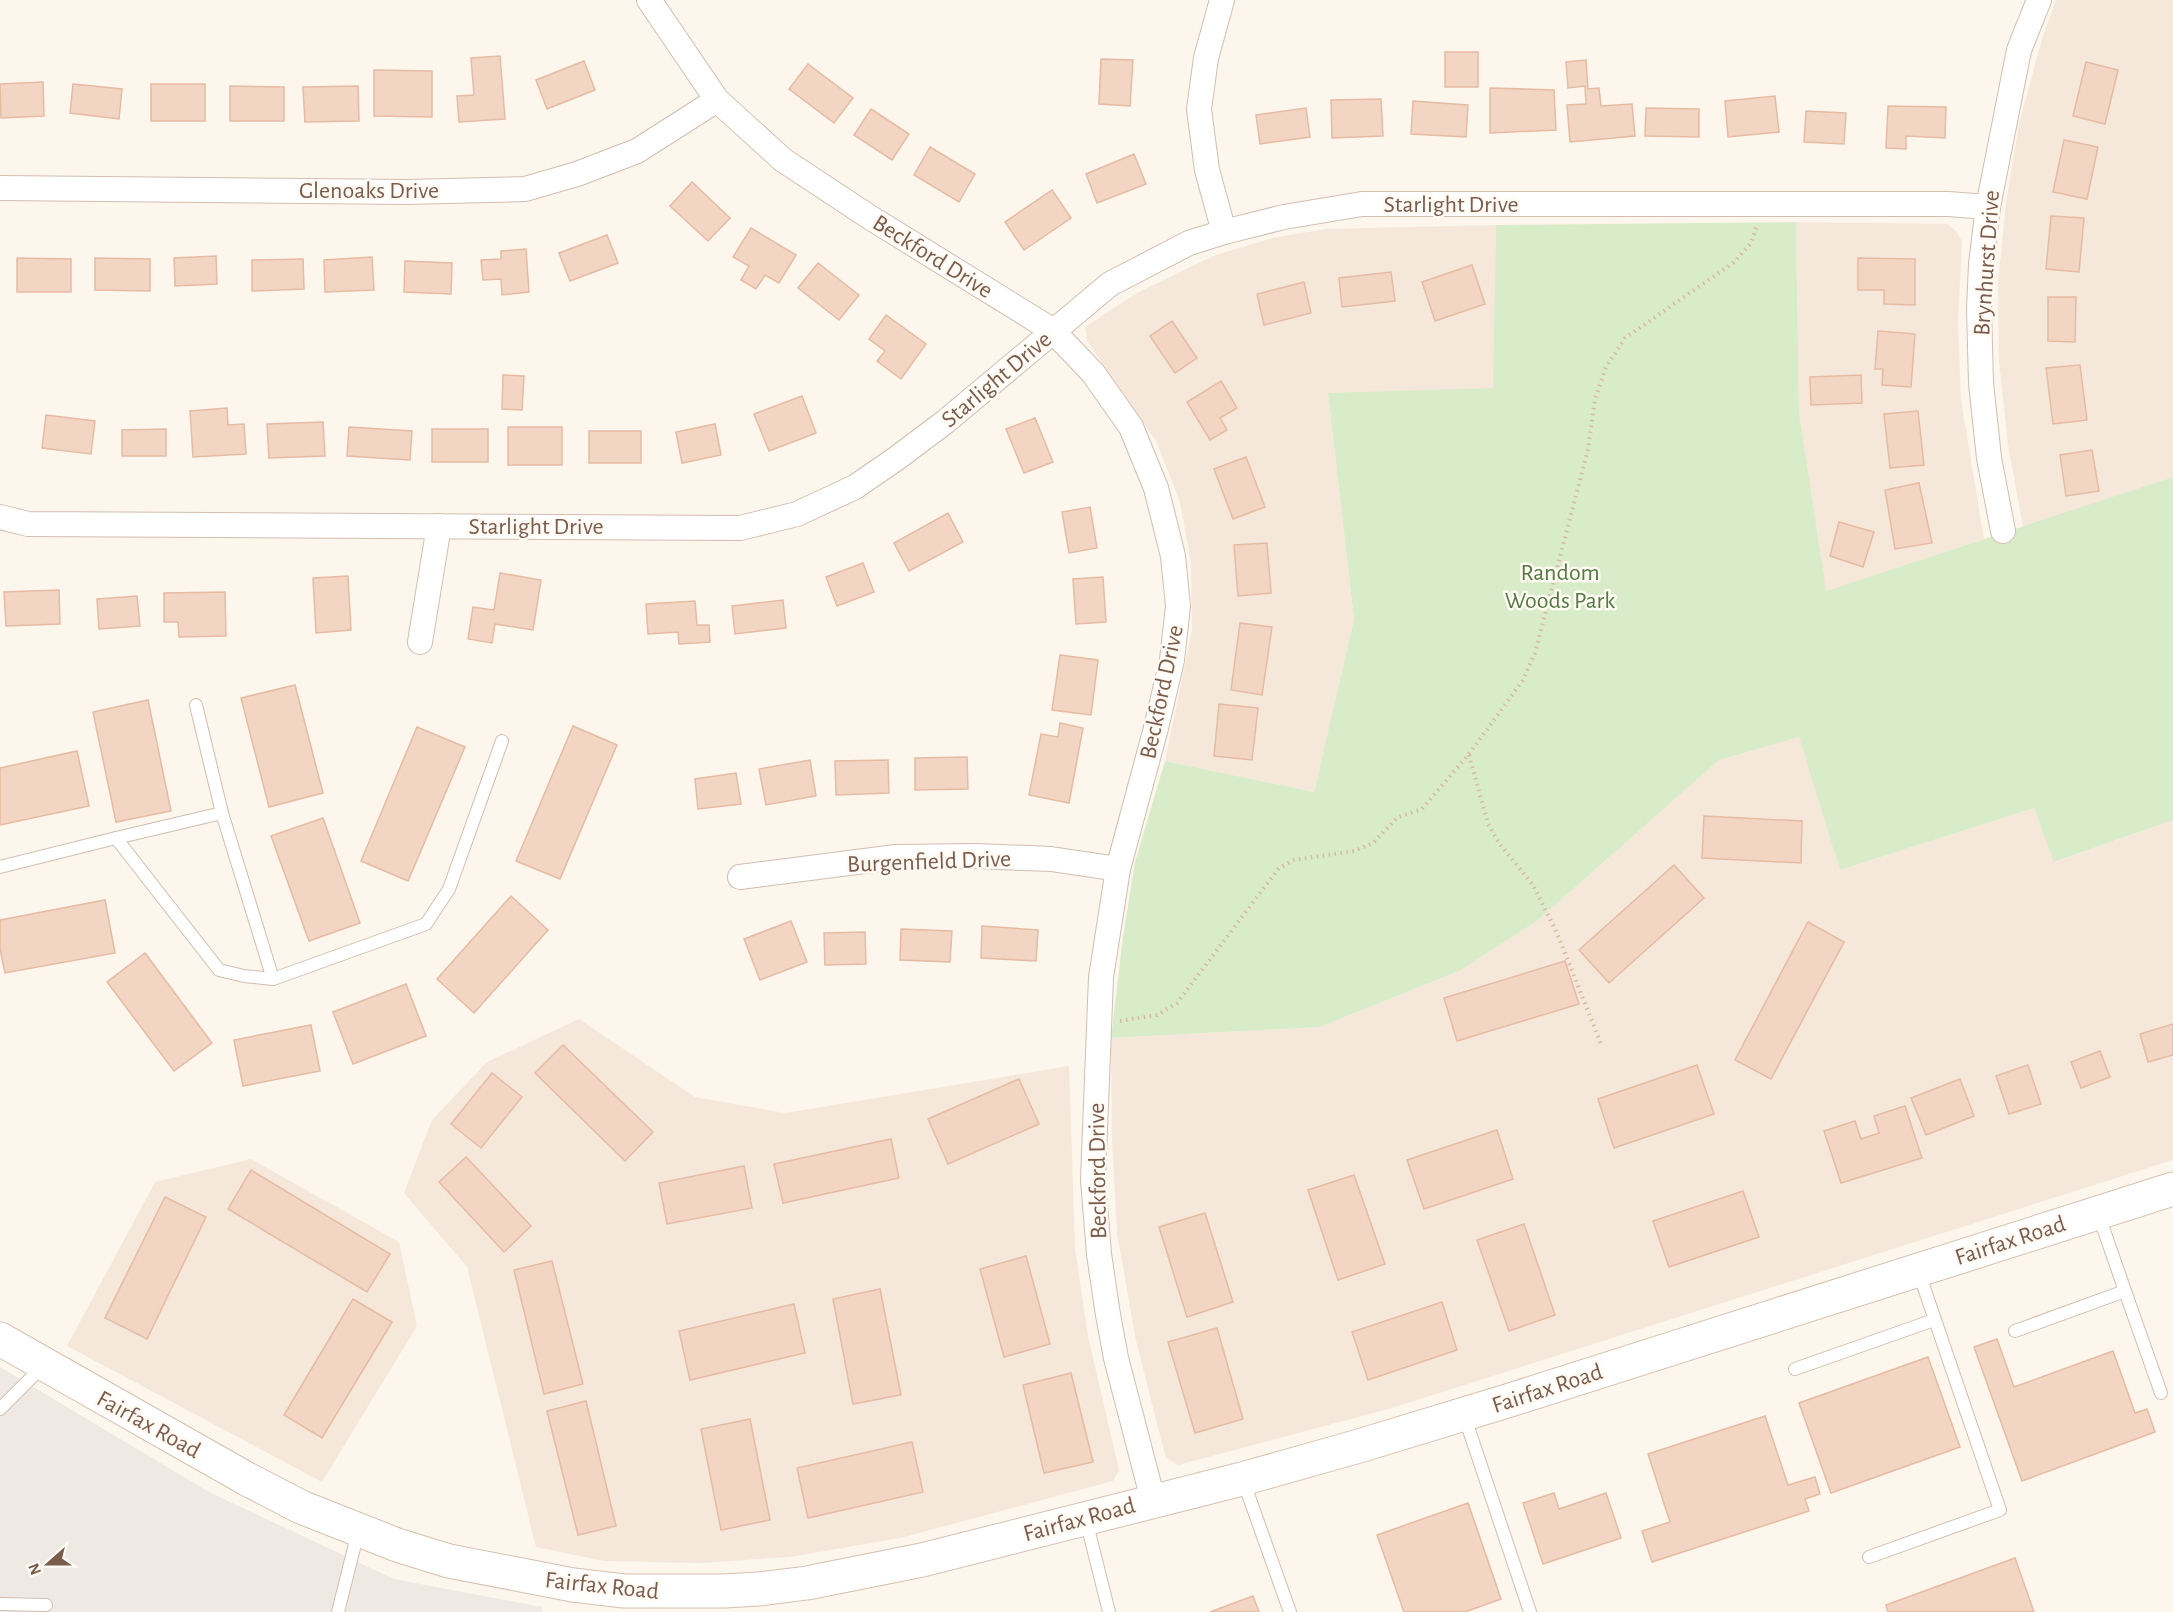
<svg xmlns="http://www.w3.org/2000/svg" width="2173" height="1612" viewBox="0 0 2173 1612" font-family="'Alegreya Sans',sans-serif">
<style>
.residential{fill:#f5e8da}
.industrial{fill:#efe9e4}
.green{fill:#d8ecc9}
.building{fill:#f3d5c3;stroke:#e6bba3;stroke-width:1.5}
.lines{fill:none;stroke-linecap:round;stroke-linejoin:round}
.lane-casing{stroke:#d1beb0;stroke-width:14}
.street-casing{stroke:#d1beb0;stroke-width:26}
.secondary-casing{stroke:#d6c0b0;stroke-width:35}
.path{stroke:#d9b8a5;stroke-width:4;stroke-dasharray:1.5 4.5;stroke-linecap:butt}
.lane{stroke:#fff;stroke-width:12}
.street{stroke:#fff;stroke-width:24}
.secondary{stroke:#fff;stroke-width:33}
.labels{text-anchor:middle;stroke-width:5;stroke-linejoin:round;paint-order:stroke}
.street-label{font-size:24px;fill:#7a5c4d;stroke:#fffaf3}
.park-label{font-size:24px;fill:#537a41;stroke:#fffaf3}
</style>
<rect width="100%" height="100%" fill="#fdf6ec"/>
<g class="residential">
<polygon points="2056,0 2173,0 2173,477 2023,527 2008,445 1999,361 1998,284 2006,203 2019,124 2042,39"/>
<polygon points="1796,222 1947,224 1956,231 1962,241 1958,322 1961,400 1984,539 1825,592 1799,412"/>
<polygon points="1496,225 1494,389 1328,394 1354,619 1314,792 1165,761 1192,630 1191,563 1180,502 1156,441 1087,341 1085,327 1137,293 1213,256 1272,238 1325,229"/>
<polygon points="1800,736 1840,870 2034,808 2055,862 2173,820 2173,1160 1392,1408 1178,1465 1166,1458 1136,1341 1117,1233 1112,1141 1111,1038 1320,1027 1461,970 1537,921 1719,760"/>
<polygon points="579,1019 695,1097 785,1113 1069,1066 1075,1248 1088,1336 1119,1470 1113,1481 900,1538 790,1557 700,1563 604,1561 536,1547 467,1267 404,1193 432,1120 487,1062"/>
<polygon points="251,1159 399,1242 417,1326 322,1482 67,1346 155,1182"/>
</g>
<polygon class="industrial" points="0,1367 209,1492 394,1579 542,1607 542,1612 0,1612"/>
<polygon class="green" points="1796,222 1799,412 1826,591 2173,477 2173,820 2054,862 2034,808 1840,870 1799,737 1719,760 1537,921 1461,970 1320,1027 1111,1038 1123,937 1135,862 1165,761 1314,792 1354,619 1328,393 1493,388 1496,225"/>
<g class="building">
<rect x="1445" y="52" width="33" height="35"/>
<polygon points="500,56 505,119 459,122 457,96 474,95 471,58"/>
<polygon points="1101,59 1133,60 1130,106 1099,104"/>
<polygon points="1586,60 1588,89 1599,88 1601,106 1632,104 1635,136 1570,142 1567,105 1586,104 1585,86 1568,88 1566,62"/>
<polygon points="584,61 595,90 547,109 536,80"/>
<polygon points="2086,62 2118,70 2105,124 2073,116"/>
<polygon points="808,64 853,98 834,123 789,89"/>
<polygon points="374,70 432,71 432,117 374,116"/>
<polygon points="43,82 44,116 1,118 0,84"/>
<polygon points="73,84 122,89 119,119 70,113"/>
<rect x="151" y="84" width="54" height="37"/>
<polygon points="230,86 284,87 284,121 230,121"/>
<polygon points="358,86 359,121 305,122 303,87"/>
<polygon points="1490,88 1554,90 1556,130 1490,133"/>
<polygon points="1775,96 1779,132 1728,137 1725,101"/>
<polygon points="1381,99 1383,136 1332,138 1331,100"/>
<polygon points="1413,101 1468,105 1466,137 1411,134"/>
<polygon points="1888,106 1946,107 1945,138 1906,136 1906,149 1886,148"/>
<polygon points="1306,108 1310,137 1260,144 1256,115"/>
<polygon points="1646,108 1699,109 1699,137 1645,136"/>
<polygon points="871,109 909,134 892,160 854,135"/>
<polygon points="1806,111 1846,113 1844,144 1804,142"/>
<polygon points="2064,140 2098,147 2087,199 2053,192"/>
<polygon points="930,147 975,174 959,202 914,175"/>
<polygon points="1134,154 1146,184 1097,203 1086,174"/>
<polygon points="692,182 730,218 708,241 670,206"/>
<polygon points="1052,190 1071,218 1024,250 1005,222"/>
<polygon points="2051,216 2084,218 2079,272 2046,269"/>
<polygon points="751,228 796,255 779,283 765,275 756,289 741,280 749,266 733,257"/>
<polygon points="607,235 618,263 570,281 559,253"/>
<polygon points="526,249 529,292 502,295 501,279 483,280 481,260 501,259 501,251"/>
<polygon points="216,256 217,284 175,286 174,258"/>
<polygon points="372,257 374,290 325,292 324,260"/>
<polygon points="17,258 71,259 71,292 17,292"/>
<polygon points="95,258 150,259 150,291 95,290"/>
<polygon points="1858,258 1915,259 1915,305 1884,304 1884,290 1858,290"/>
<polygon points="303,259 304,289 252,291 252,260"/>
<polygon points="405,261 452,263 451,294 404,292"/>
<polygon points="818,263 859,295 839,320 798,288"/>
<polygon points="1472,265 1485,304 1435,321 1422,282"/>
<polygon points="1391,272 1395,301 1342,307 1339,278"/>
<polygon points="1304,282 1311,313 1264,325 1257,294"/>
<polygon points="2048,297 2076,297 2075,342 2048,341"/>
<polygon points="886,315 926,344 901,379 877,361 885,351 869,339"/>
<polygon points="1172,321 1197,358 1175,373 1150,336"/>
<polygon points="1878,331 1915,334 1911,387 1882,385 1883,369 1875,369"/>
<polygon points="2080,365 2087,420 2053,424 2046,368"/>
<polygon points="503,375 524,376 522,410 502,409"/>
<polygon points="1861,375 1862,403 1811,405 1810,377"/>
<polygon points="1221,381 1237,408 1220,418 1227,430 1210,440 1187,402"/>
<polygon points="802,396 816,433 769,451 754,414"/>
<polygon points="227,408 228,425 244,424 246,454 193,457 190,411"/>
<polygon points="1918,411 1924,465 1890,468 1884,414"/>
<polygon points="46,415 95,421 91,454 42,448"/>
<polygon points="1035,418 1053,462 1024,473 1006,429"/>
<polygon points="323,422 325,456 269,458 267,424"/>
<polygon points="715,424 721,455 682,463 676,432"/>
<polygon points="349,427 412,431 410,460 347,456"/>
<rect x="508" y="427" width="54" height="38"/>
<polygon points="166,429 166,456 122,456 122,430"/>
<rect x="432" y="429" width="56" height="33"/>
<rect x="589" y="431" width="52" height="32"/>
<polygon points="2092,450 2099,491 2066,496 2060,455"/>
<polygon points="1246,457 1265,507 1233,519 1214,469"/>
<polygon points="1919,483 1932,543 1895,549 1885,490"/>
<polygon points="1090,507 1097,548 1069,553 1062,512"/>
<polygon points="948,513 963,542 909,571 894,543"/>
<polygon points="1839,522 1874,532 1863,567 1830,556"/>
<polygon points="1267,543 1271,593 1238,596 1234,545"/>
<polygon points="863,563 874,592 837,606 826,577"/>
<polygon points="500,573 541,580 533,630 495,624 492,643 468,639 473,607 494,610"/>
<polygon points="348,576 351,630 316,633 313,578"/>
<polygon points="1103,577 1106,622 1076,624 1073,579"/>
<polygon points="59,590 60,624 6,626 4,592"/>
<polygon points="225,592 226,636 179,637 178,622 164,622 164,593"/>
<polygon points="137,596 140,626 99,629 97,599"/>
<polygon points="783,600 786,628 735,634 732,606"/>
<polygon points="695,601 697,625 709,625 710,642 679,644 678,632 648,634 646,604"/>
<polygon points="1240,623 1272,627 1262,695 1231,690"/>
<polygon points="1060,655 1098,660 1091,715 1052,710"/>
<polygon points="295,685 323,793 269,807 241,698"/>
<polygon points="148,700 171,811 116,822 93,712"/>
<polygon points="1219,704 1258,708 1252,760 1214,756"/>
<polygon points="1060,723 1083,728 1069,803 1029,795 1041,734 1058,737"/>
<polygon points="573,726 617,745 560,879 516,861"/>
<polygon points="417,727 465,747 408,881 361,861"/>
<polygon points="77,751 89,806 0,825 0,768"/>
<polygon points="967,757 968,789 915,790 915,758"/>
<polygon points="810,760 816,796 766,805 759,769"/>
<polygon points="888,760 889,793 836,795 835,761"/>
<polygon points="736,773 741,804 698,809 695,779"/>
<polygon points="1704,816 1802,821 1801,863 1702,858"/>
<polygon points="323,818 360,923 309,941 271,836"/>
<polygon points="1674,865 1704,898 1609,983 1579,950"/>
<polygon points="511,896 548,930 474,1013 437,979"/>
<polygon points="105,900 115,953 5,973 0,949 0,920"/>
<polygon points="791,921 807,962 760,980 744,939"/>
<polygon points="1808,922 1844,942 1771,1079 1735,1060"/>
<polygon points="982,926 1038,930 1036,961 981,958"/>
<polygon points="901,929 952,931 950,962 900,960"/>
<polygon points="865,932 866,964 825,965 824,933"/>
<polygon points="145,953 212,1043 174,1071 107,982"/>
<polygon points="1565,961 1579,1004 1457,1041 1444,998"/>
<polygon points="406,984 426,1036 353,1064 333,1012"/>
<polygon points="2173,1024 2173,1055 2148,1062 2140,1034"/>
<polygon points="311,1025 320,1071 243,1086 234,1040"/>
<polygon points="563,1045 653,1132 625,1161 535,1073"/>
<polygon points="2100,1051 2110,1077 2081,1088 2071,1062"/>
<polygon points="1697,1065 1714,1114 1614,1148 1598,1099"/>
<polygon points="2028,1065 2041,1104 2009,1114 1996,1076"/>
<polygon points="492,1073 522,1097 481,1148 451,1124"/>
<polygon points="1019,1079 1039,1124 948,1164 928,1119"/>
<polygon points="1960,1079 1974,1116 1926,1135 1911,1098"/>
<polygon points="1905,1106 1922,1158 1841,1183 1824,1131 1855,1121 1861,1139 1879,1133 1874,1116"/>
<polygon points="1497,1130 1513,1179 1424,1209 1407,1160"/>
<polygon points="891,1139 899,1178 783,1203 774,1164"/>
<polygon points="466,1157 531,1226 504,1252 439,1182"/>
<polygon points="744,1166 752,1208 667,1224 659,1183"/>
<polygon points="251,1170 390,1254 367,1292 228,1209"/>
<polygon points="1354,1175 1385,1264 1338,1280 1308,1190"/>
<polygon points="1743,1191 1759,1237 1669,1267 1653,1221"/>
<polygon points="165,1197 206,1217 147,1339 105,1318"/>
<polygon points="1205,1213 1233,1302 1187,1317 1159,1227"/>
<polygon points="1524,1224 1555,1315 1509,1331 1477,1240"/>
<polygon points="1026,1256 1050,1344 1004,1357 980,1269"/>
<polygon points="552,1261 583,1384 544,1394 514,1270"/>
<polygon points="880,1289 901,1395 853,1404 833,1299"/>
<polygon points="353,1299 392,1322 322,1438 284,1415"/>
<polygon points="1442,1302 1457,1350 1368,1380 1352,1332"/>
<polygon points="794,1304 805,1353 690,1380 679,1331"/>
<polygon points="1217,1328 1243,1419 1195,1433 1168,1342"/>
<polygon points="1997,1339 2014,1387 2113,1351 2135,1413 2147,1409 2155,1432 2022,1481 1974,1347"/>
<polygon points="1928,1357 1960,1447 1831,1493 1799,1403"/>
<polygon points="1071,1373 1093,1462 1044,1473 1023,1385"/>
<polygon points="586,1401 616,1526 578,1535 547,1411"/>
<polygon points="1765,1416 1788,1485 1815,1477 1820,1494 1805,1499 1809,1511 1652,1562 1642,1531 1670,1522 1648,1454"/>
<polygon points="750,1419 770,1520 721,1530 701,1429"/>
<polygon points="912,1442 923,1492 808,1518 797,1468"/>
<polygon points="1554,1493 1559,1509 1606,1493 1621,1538 1543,1564 1523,1503"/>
<polygon points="1468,1503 1501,1599 1465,1612 1404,1612 1377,1535"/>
<polygon points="2015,1558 2034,1612 1888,1612 1886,1605"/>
<polygon points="1253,1596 1259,1612 1210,1612"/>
</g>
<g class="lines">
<g class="lane-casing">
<g id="lane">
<polyline points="196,705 222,813 273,979"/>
<polyline points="116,838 222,813"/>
<polyline points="0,867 116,838 219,970 244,976 273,979 426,924 449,889 502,741"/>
<polyline points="2125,1291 2161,1393"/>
<polyline points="2015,1331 2125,1291 2098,1213"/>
<polyline points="1795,1369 1934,1320"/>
<polyline points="0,1409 43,1366"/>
<polyline points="1464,1415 1530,1612"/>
<polyline points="1243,1480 1290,1612"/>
<polyline points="1086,1520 1109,1612"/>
<polyline points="1869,1557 2000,1510 1918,1270"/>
<polyline points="0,1604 46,1605"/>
<polyline points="338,1612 358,1532"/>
</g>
</g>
<g class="street-casing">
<g id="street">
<polyline points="649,0 717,100 783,160 871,218 1052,330 1093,373 1131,427 1156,488 1173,556 1178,606 1172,660 1156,728 1118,869 1101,977 1093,1180 1099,1254 1108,1315 1116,1358 1153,1500"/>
<polyline points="1222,0 1206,58 1199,109 1207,170 1224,232"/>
<polyline points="0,188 407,192 525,189 577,174 637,151 717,100"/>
<polyline points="0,517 28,524 740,528 797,514 855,487 897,458 945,422 1110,284 1189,243 1224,232 1284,217 1362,204 1948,204 1988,207"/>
<polyline points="2003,531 1989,458 1981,383 1979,309 1981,264 1988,207 2019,50 2039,0"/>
<polyline points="420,642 439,526"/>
<polyline points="740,877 896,857 975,856 1051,859 1118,869"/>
</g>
</g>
<g class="secondary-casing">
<polyline id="secondary" points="0,1339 247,1479 301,1507 397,1545 449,1561 573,1585 624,1591 724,1591 759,1589 807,1583 922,1560 1242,1479 1359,1446 1507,1401 2173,1189"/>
</g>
<g class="path">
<polyline points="1469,755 1488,824 1499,843 1533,885 1557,933 1601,1044"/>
<polyline points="1120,1021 1157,1015 1177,1003 1279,868 1294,860 1354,851 1373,843 1398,817 1422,809 1469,754 1523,680 1535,653 1588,449 1595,399 1606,367 1625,338 1733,263 1751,243 1757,225"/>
</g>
<use href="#lane" class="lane"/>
<use href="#street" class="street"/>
<use href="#secondary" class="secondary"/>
</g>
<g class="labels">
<g class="street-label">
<text x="369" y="198">Glenoaks Drive</text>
<text x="1451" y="212">Starlight Drive</text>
<text transform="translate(933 256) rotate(32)" y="8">Beckford Drive</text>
<text transform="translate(1986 263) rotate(-86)" y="8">Brynhurst Drive</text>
<text transform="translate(996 379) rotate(-40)" y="8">Starlight Drive</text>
<text x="536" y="534">Starlight Drive</text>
<text transform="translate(1161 692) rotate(-78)" y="8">Beckford Drive</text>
<text transform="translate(929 861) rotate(-2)" y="8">Burgenfield Drive</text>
<text transform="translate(1097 1171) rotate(-91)" y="8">Beckford Drive</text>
<text transform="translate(2010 1240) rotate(-18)" y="8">Fairfax Road</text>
<text transform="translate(1547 1388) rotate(-18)" y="8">Fairfax Road</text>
<text transform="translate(149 1424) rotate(29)" y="8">Fairfax Road</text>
<text transform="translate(1079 1519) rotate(-15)" y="8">Fairfax Road</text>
<text transform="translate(602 1585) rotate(6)" y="8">Fairfax Road</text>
</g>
<g class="park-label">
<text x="1560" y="580">Random<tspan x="1560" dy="28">Woods Park</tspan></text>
</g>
</g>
<g transform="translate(48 1564) rotate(249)" stroke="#fffaf3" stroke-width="4.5" paint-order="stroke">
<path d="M0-4.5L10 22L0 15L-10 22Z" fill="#7a5c4d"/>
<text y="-9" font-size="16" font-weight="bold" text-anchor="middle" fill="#7a5c4d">N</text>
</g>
</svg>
